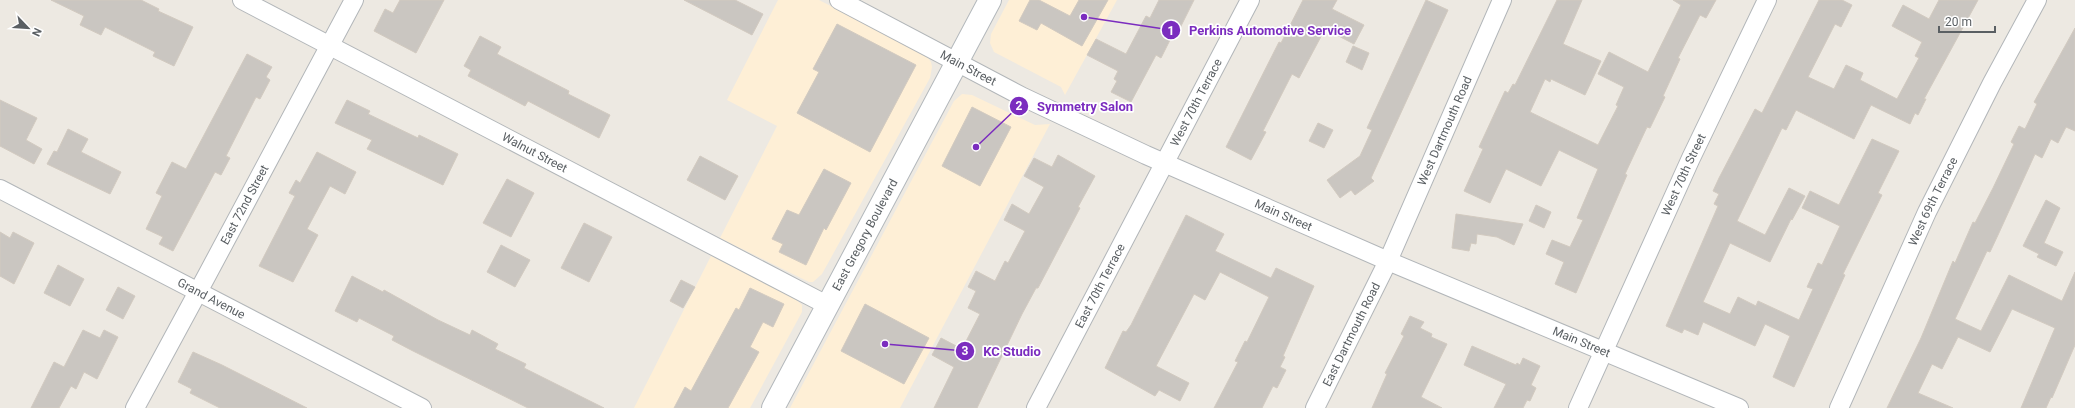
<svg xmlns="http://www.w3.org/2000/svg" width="2075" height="408" viewBox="0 0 2075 408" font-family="Roboto,sans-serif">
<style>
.commercial{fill:#feefd6}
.building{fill:#cac6c1;stroke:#d2cac0}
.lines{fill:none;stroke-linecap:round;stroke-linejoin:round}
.minor-casing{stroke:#b2b6b9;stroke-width:20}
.secondary-casing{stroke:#b3b8bc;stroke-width:24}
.minor{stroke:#fff;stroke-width:18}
.secondary{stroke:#fff;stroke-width:22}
.labels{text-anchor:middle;stroke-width:3.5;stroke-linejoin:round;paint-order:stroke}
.street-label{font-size:12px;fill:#5a5f63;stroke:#fff}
.leader{fill:none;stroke:#7b2cbf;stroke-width:1.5}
.callout-dot{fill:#7b2cbf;stroke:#fff;stroke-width:1.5}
.mark-label{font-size:12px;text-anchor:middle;font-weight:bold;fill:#fff}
.callout-label{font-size:13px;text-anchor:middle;font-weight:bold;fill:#7b2cbf;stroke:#fff;stroke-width:3.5;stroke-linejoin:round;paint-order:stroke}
</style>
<rect width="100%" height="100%" fill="#ede9e2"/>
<g class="commercial">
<polygon points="778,0 819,0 925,54 931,62 932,67 930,78 822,274 813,282 809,282 720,238 777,126 727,100"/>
<polygon points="1009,0 1117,0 1065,95 1061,87 994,52 990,43 991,34"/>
<polygon points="962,94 972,95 1035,125 1050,124 900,408 790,408 954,101"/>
<polygon points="711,256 793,297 802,305 802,312 750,408 634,408"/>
</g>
<g class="building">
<polygon points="51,0 141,0 159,9 158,11 193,27 174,66 153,56 155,52 105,27 101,35 80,25 84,16"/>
<polygon points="400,0 444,0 416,53 374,31 385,9 393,13"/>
<polygon points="684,0 735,0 763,14 752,35"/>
<polygon points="1030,0 1039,0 1070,16 1079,0 1108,0 1082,46 1041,23 1037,30 1019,21"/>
<polygon points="1159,0 1194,0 1180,28 1177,26 1161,58 1156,55 1131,102 1111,92 1117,81 1114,79 1118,71 1087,55 1096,39 1126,54 1146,16 1150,18"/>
<polygon points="1303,0 1337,0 1332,9 1364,25 1354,44 1325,29 1299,78 1292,74 1263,131 1266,132 1251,160 1226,147 1279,42 1281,43"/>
<polygon points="1426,0 1448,10 1371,178 1374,181 1355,195 1351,190 1340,198 1327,180 1360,156 1372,130 1367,128"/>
<polygon points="1557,0 1582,0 1563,44 1601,61 1585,95 1551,79 1550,82 1545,79 1530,112 1598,145 1618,106 1616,105 1624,87 1598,74 1609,52 1648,72 1681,5 1673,0 1716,0 1706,18 1700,15 1678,58 1680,59 1663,96 1665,97 1650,128 1647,127 1625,174 1627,175 1576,293 1555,284 1564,262 1546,254 1552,240 1570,247 1583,220 1577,218 1598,169 1559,150 1541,186 1506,169 1490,203 1464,191 1483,149 1479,147 1505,91 1508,93 1513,84 1515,85"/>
<polygon points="1819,0 1842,0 1852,5 1841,27 1835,24 1808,77 1834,89 1846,65 1863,73 1860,80 1897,99 1919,58 1915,56 1922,42 1892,26 1903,5 1929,19 1939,0 1978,0 1924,99 1926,99 1918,115 1915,113 1910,124 1871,105 1854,139 1796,110 1786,130 1782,128 1737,221 1765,235 1789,188 1805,196 1792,220 1791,219 1770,262 1730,243 1703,302 1730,314 1738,297 1756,306 1758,301 1799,320 1813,289 1807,287 1818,263 1822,265 1840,226 1802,208 1810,191 1839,205 1872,139 1899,151 1878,193 1882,195 1843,274 1845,275 1794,387 1773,377 1790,336 1765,324 1755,346 1703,322 1698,335 1684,329 1682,333 1666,326 1718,206 1714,204 1719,194 1713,191 1719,178 1755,109 1762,113"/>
<polygon points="837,24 916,65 870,152 797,113 819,72 813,69"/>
<polygon points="2075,28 2075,131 2066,127 2058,143 2051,139 2042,158 2035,154 1998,235 1990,252 1987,251 1955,319 1981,331 2009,275 2062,301 2075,272 2075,345 2052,398 2051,397 2046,408 2021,408 2055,328 2012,309 1990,352 1958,337 1942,369 1932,364 1918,393 1953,408 1887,408 1921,338 1953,261 1955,263 1973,222 1975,223 1993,188 2014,144 2011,142 2019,126 2025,129 2037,104 2034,102"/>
<polygon points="480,36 501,47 497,54 569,91 568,94 610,115 599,138 528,101 525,106 468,76 471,70 464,66"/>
<polygon points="1353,46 1369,53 1362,70 1346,62"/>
<polygon points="247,54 272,67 266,77 270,80 260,99 256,97 226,156 230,158 221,175 215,172 173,251 159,244 163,237 146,229 162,196 156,193 172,162 186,169"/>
<polygon points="0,100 37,118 26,140 42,149 34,164 0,146"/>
<polygon points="347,100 370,111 368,114 418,138 419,135 458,154 443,185 367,149 372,140 335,123"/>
<polygon points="972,107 1011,127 980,186 942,166"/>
<polygon points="1318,123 1333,130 1324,148 1309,141"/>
<polygon points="68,129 88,139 81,152 121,172 110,194 47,164 54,151 57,152"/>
<polygon points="317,152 356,172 345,194 330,186 307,229 318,235 293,282 259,266 295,196 289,193 296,180 300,183"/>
<polygon points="1058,155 1095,176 1078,207 1080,208 1038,288 1036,288 1022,314 977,408 934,408 954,367 932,355 941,338 962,349 980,314 968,308 976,291 968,287 976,271 995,281 1005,261 1008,263 1025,231 1004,220 1012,204 1029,214 1044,187 1024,176 1034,158 1052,167"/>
<polygon points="700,156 738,176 725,200 687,180"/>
<polygon points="824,169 851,183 826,230 824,228 806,265 779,252 783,244 772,239 787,210 799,215"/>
<polygon points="507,179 534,193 511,237 483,223"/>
<polygon points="2046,200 2060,208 2044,243 2063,252 2056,266 2037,257 2039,254 2023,246"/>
<polygon points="1536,205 1551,212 1544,228 1529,221"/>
<polygon points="1456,214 1523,224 1514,245 1497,237 1477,234 1476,244 1471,243 1469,251 1452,248"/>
<polygon points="1186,215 1224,234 1215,251 1271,278 1276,268 1314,286 1283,356 1285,357 1280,367 1286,370 1277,388 1273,386 1262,408 1214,408 1238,362 1235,361 1245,341 1247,342 1269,297 1220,272 1205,300 1194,294 1156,366 1189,383 1180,401 1159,390 1155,396 1105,368 1123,331 1126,332 1131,325"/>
<polygon points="584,223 612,237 589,282 561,268"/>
<polygon points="0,232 10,238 13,232 34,243 14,284 0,276"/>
<polygon points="501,245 530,260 515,287 487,272"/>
<polygon points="58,265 84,279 70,306 44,293"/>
<polygon points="352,276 383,292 384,290 438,320 470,335 472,330 498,344 495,349 526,364 524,368 604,408 528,408 413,351 392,340 394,336 359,318 357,322 335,311"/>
<polygon points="681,280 695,287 683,308 670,301"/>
<polygon points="118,287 135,296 123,319 106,310"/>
<polygon points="750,288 784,304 773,327 763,322 750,347 759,352 728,408 674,408 685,387 691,391 736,308 739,310"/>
<polygon points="865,304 929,338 904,384 841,351"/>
<polygon points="1410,316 1424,322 1420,328 1432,334 1431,337 1447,344 1421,397 1442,408 1372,408 1387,374 1385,373 1404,336 1401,334"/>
<polygon points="83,330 100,338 104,330 118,337 97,379 84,372 76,389 71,386 59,408 31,408 54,362 64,367"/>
<polygon points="1472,346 1516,365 1517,363 1520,365 1523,358 1540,366 1531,385 1536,388 1530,401 1527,400 1523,408 1494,408 1506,384 1464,365"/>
<polygon points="193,352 222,365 307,408 220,408 190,393 192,389 178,382"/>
</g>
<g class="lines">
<g class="minor-casing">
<g id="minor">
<path id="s1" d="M242 0 827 305"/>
<path id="s2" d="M839 0 1023 97 1146 155 1388 261 1739 408"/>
<path id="s3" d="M0 189 422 408"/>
<path id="s4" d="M135 408 206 277 354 0"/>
<path id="s5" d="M1036 408 1250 0"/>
<path id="s6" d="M1315 408 1388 261 1502 0"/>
<path id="s7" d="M1578 408 1691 158 1767 0"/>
<path id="s8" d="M1839 408 1927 212 1992 83 2037 0"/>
</g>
</g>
<g class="secondary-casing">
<g id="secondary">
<path id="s9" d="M773 408 990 0"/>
</g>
</g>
<use href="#minor" class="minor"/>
<use href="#secondary" class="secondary"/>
</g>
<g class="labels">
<g class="street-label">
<text dy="4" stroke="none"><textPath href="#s2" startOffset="146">Main Street</textPath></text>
<text dy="4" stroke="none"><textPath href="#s5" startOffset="345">West 70th Terrace</textPath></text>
<text dy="4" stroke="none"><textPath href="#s6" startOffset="306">West Dartmouth Road</textPath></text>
<text dy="4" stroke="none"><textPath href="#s1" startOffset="330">Walnut Street</textPath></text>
<text dy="4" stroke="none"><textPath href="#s7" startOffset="256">West 70th Street</textPath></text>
<text dy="4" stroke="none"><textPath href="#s8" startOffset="227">West 69th Terrace</textPath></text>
<text dy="4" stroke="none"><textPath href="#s4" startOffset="231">East 72nd Street</textPath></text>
<text dy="4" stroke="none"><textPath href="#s2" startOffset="494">Main Street</textPath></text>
<text dy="4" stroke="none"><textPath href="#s9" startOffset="196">East Gregory Boulevard</textPath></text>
<text dy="4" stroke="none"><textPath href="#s5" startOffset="138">East 70th Terrace</textPath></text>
<text dy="4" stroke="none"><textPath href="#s3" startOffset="238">Grand Avenue</textPath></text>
<text dy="4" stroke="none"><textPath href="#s6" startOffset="82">East Dartmouth Road</textPath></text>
<text dy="4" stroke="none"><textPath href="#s2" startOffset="818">Main Street</textPath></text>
</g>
</g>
<path class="leader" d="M1084 17L1171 30M976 147L1019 106M885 344L965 351"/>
<g class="callout-dot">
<circle cx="1084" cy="17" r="4"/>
<circle cx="976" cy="147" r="4"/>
<circle cx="885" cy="344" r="4"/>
<circle cx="1171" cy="30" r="10"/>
<circle cx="1019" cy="106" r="10"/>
<circle cx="965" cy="351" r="10"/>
</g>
<g class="mark-label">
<text x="1171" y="35">1</text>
<text x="1019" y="110">2</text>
<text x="965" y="355">3</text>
</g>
<g class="callout-label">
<text x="1270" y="35">Perkins Automotive Service</text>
<text x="1085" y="111">Symmetry Salon</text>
<text x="1012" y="356">KC Studio</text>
</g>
<g transform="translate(28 28) rotate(115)" stroke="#ffffff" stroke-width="3" paint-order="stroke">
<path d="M0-3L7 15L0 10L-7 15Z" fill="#5a5f63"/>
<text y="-6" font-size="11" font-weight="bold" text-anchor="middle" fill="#5a5f63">N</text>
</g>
<path d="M1939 26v6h56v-6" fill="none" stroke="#5a5f63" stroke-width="2"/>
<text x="1945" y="26" font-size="12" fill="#5a5f63" stroke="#ffffff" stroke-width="3" paint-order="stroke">20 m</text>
</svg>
